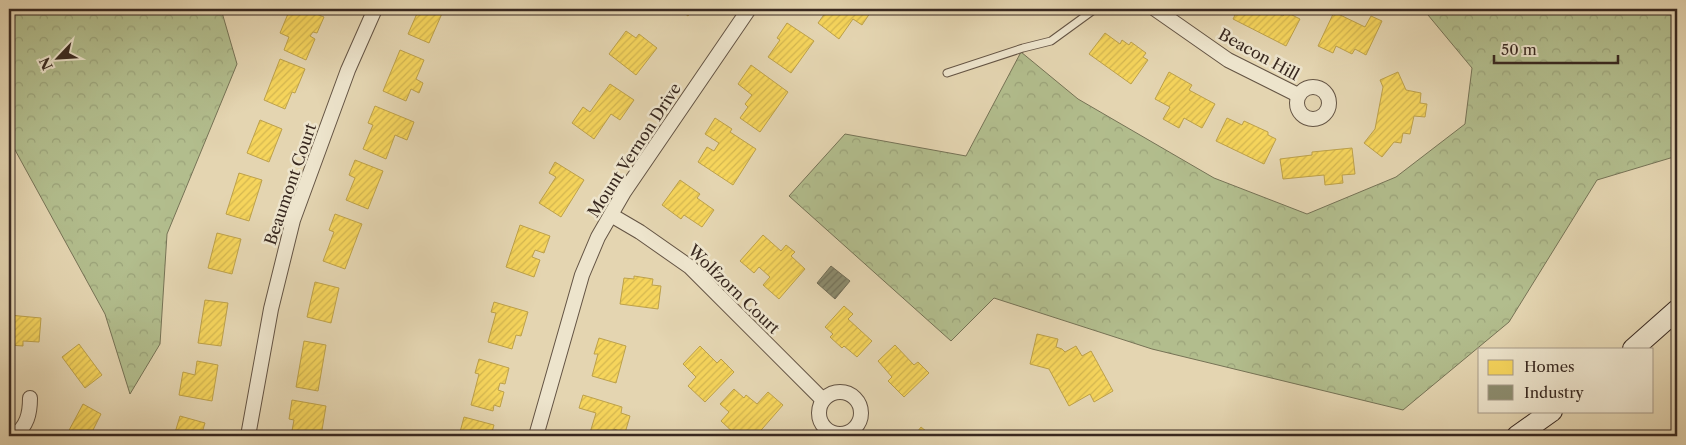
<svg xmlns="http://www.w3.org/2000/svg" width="1686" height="445" viewBox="0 0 1686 445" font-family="'Libre Caslon Text',serif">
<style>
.forest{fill:url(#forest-crowns);stroke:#767356}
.homes{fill:url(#homes-hatch);stroke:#bda14a}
.industry{fill:url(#industry-hatch);stroke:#736e57}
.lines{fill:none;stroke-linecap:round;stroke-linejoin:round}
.lane-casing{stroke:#645444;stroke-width:9}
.street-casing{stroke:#645444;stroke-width:16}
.secondary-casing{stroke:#392920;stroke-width:22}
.lane{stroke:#ede4cc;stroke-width:7}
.street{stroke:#ede4cc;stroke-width:14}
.secondary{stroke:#ede4cc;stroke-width:20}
.labels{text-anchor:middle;stroke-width:5;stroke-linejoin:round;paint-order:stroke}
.street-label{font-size:16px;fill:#392920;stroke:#ede4cc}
</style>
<defs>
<pattern id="forest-crowns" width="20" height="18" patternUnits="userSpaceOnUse" patternTransform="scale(1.25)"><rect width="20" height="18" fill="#b2bd8d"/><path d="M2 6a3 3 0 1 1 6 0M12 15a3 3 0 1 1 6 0" fill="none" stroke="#9aa279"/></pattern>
<pattern id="homes-hatch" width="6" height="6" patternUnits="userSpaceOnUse" patternTransform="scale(1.25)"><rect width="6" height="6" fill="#f6d55c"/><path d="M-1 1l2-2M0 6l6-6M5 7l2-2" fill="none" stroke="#d4b750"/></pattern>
<pattern id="industry-hatch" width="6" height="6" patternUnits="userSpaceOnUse" patternTransform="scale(1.25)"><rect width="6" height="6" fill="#8c8c6e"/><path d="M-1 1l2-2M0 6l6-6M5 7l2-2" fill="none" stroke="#73725a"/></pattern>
</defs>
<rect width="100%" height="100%" fill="#e4d5b1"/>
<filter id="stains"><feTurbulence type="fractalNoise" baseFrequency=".004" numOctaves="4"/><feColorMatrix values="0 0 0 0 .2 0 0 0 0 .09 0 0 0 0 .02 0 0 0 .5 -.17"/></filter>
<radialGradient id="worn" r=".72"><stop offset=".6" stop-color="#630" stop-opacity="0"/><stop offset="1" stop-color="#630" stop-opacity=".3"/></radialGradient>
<g class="forest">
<polygon points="9,9 221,9 237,64 167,234 160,344 130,394 105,314 9,139"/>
<polygon points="1423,9 1677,9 1677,156 1597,180 1509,322 1403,410 1152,349 994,298 951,341 789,196 845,134 966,156 1021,52 1078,99 1214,178 1307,214 1396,177 1465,124 1472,68"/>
</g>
<g class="homes">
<polygon points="290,9 304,9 324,17 317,33 313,32 310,36 315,39 306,60 284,50 289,37 280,33"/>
<polygon points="419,9 444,9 429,43 408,34"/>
<polygon points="679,9 693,9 688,16"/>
<polygon points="828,9 864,9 870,13 862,25 853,19 839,39 818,23"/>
<polygon points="1238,9 1251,9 1256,11 1257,9 1269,9 1283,16 1286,12 1300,19 1286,46 1233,19"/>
<polygon points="1334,12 1365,27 1371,16 1382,21 1366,55 1355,49 1352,54 1336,46 1333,53 1318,46"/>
<polygon points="787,23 814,41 791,73 768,57 780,40 777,38"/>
<polygon points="626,31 636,38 639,34 657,48 636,75 609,54"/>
<polygon points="1105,33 1120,44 1122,40 1129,45 1131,42 1146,53 1143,57 1148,60 1131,84 1089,54"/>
<polygon points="400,50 424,60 416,79 423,83 419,93 411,89 406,101 383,91"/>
<polygon points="280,59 305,69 295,93 292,92 285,109 264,100"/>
<polygon points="751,65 788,92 760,132 740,118 748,107 745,104 752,95 738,84"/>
<polygon points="1169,72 1192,85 1189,90 1215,104 1202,128 1184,118 1179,128 1163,119 1170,107 1155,99"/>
<polygon points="1398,72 1406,90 1421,93 1420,103 1427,104 1425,117 1414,116 1410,134 1403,133 1401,143 1394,142 1382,157 1364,143 1375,129 1383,87 1380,80"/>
<polygon points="610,84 634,100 620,120 611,114 594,139 572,123 583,107 590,112"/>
<polygon points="375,106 414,122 407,140 395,135 386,159 363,149 373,125 368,123"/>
<polygon points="715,118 732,129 730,132 756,149 733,185 698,162 707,147 714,151 719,143 705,134"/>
<polygon points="1227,118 1242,125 1244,121 1268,132 1268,135 1276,139 1264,164 1216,141"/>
<polygon points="260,120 282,129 269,162 247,153"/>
<polygon points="1352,148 1355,174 1342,175 1343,183 1325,185 1324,175 1283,179 1280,159 1312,155 1312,152"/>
<polygon points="355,160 383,171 368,209 346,200 355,178 349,175"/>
<polygon points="555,162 584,180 561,217 539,203 556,177 549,173"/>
<polygon points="239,173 262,180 249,221 226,214"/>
<polygon points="680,180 700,194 697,198 714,210 702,227 684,215 681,219 662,205"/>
<polygon points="335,214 362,224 345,269 323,261 334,232 329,230"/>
<polygon points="520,225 550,236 544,253 535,250 532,257 540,260 534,277 506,267"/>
<polygon points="217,233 241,239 232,274 208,268"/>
<polygon points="763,235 781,251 786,245 795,252 791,256 805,269 779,299 763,285 770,277 759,267 754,273 740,261"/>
<polygon points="634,276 653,279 652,285 661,286 658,309 620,304 624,278 634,279"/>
<polygon points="315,282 339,288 331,323 307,317"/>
<polygon points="205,300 228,303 221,346 198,343"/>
<polygon points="494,302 528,312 521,336 516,335 512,349 488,342 496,313 491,312"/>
<polygon points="844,306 853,314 848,319 872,341 857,357 844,346 842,348 830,337 833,334 825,327"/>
<polygon points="9,315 41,318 39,342 23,341 23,346 9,345"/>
<polygon points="1037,334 1058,339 1056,347 1062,349 1065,352 1076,346 1082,356 1091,351 1113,391 1094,402 1090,394 1069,406 1049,369 1030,364"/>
<polygon points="599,338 626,346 616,383 592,376 598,354 594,354"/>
<polygon points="304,341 326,345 318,391 296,387"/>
<polygon points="79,344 102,375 85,388 62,357"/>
<polygon points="895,345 914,365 918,362 929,373 904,397 888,381 892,377 878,361"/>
<polygon points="700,346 717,363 721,359 734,372 705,402 688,386 696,377 683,364"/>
<polygon points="479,359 509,368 505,384 500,383 498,390 504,392 500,407 494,405 493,411 471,405 479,374 475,373"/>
<polygon points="197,361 218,365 212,401 179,395 183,372 195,375"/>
<polygon points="734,389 744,398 746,395 757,404 768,392 783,405 756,436 737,436 721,421 729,412 720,404"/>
<polygon points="583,395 622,407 621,413 630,416 625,433 614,429 612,436 589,436 596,413 579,408"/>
<polygon points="292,400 326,406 321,436 291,436 294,420 289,419"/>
<polygon points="83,404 101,414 92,432 99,436 66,436"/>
<polygon points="180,416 205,423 201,436 174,436"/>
<polygon points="464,417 494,425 491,436 459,436"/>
<polygon points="921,427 932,436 914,436"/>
</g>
<polygon class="industry" points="831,266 850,281 835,299 817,283"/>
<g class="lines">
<g class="lane-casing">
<polyline id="lane" points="947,73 1023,48 1051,41 1095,9"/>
</g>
<g class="street-casing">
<g id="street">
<polyline points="1155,9 1228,60 1298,95"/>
<circle cx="1313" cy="103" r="16"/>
<polyline points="611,215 640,232 690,267 823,400"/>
<circle cx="840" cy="413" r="21"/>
<path d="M14 436C27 426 30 414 30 398"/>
<polyline points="248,436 271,309 293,220 348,70 375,9"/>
<polyline points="536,436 582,275 598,237 624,192 749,9"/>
</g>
</g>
<g class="secondary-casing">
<g id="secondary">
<polyline points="1633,349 1677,310"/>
<polyline points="1517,436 1552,411"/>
</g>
</g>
<use href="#lane" class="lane"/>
<use href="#street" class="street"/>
<use href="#secondary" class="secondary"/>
</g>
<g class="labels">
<g class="street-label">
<text transform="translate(1259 54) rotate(29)" y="6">Beacon Hill</text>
<text transform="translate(634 150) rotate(-57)" y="6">Mount Vernon Drive</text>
<text transform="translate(290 184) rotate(-71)" y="6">Beaumont Court</text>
<text transform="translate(734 289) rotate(44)" y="6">Wolfzorn Court</text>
</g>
</g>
<rect width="1686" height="445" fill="none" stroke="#e4d5b1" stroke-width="30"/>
<rect x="10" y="10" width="1666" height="425" fill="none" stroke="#392920" stroke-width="2.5"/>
<rect x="15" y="15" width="1656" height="415" fill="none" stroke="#392920"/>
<rect x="1478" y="348" width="175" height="65" fill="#ede4cc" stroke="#a59987"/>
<rect x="1488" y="360" width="25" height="15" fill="#f6d55c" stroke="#a59987"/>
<text x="1524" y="372" font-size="15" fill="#392920">Homes</text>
<rect x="1488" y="385" width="25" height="15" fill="#8c8c6e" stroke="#a59987"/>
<text x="1524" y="398" font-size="15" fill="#392920">Industry</text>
<g transform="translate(58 58) rotate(245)" stroke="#ede4cc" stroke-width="4" paint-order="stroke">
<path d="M0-4L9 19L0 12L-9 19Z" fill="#392920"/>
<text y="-8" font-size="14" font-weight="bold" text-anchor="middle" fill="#392920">N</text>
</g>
<path d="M1494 55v8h124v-8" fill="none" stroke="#392920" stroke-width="2.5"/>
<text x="1501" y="55" font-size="15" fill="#392920" stroke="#ede4cc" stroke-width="4" paint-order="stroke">50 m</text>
<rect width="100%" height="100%" filter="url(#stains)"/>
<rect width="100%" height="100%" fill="url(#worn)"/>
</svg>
